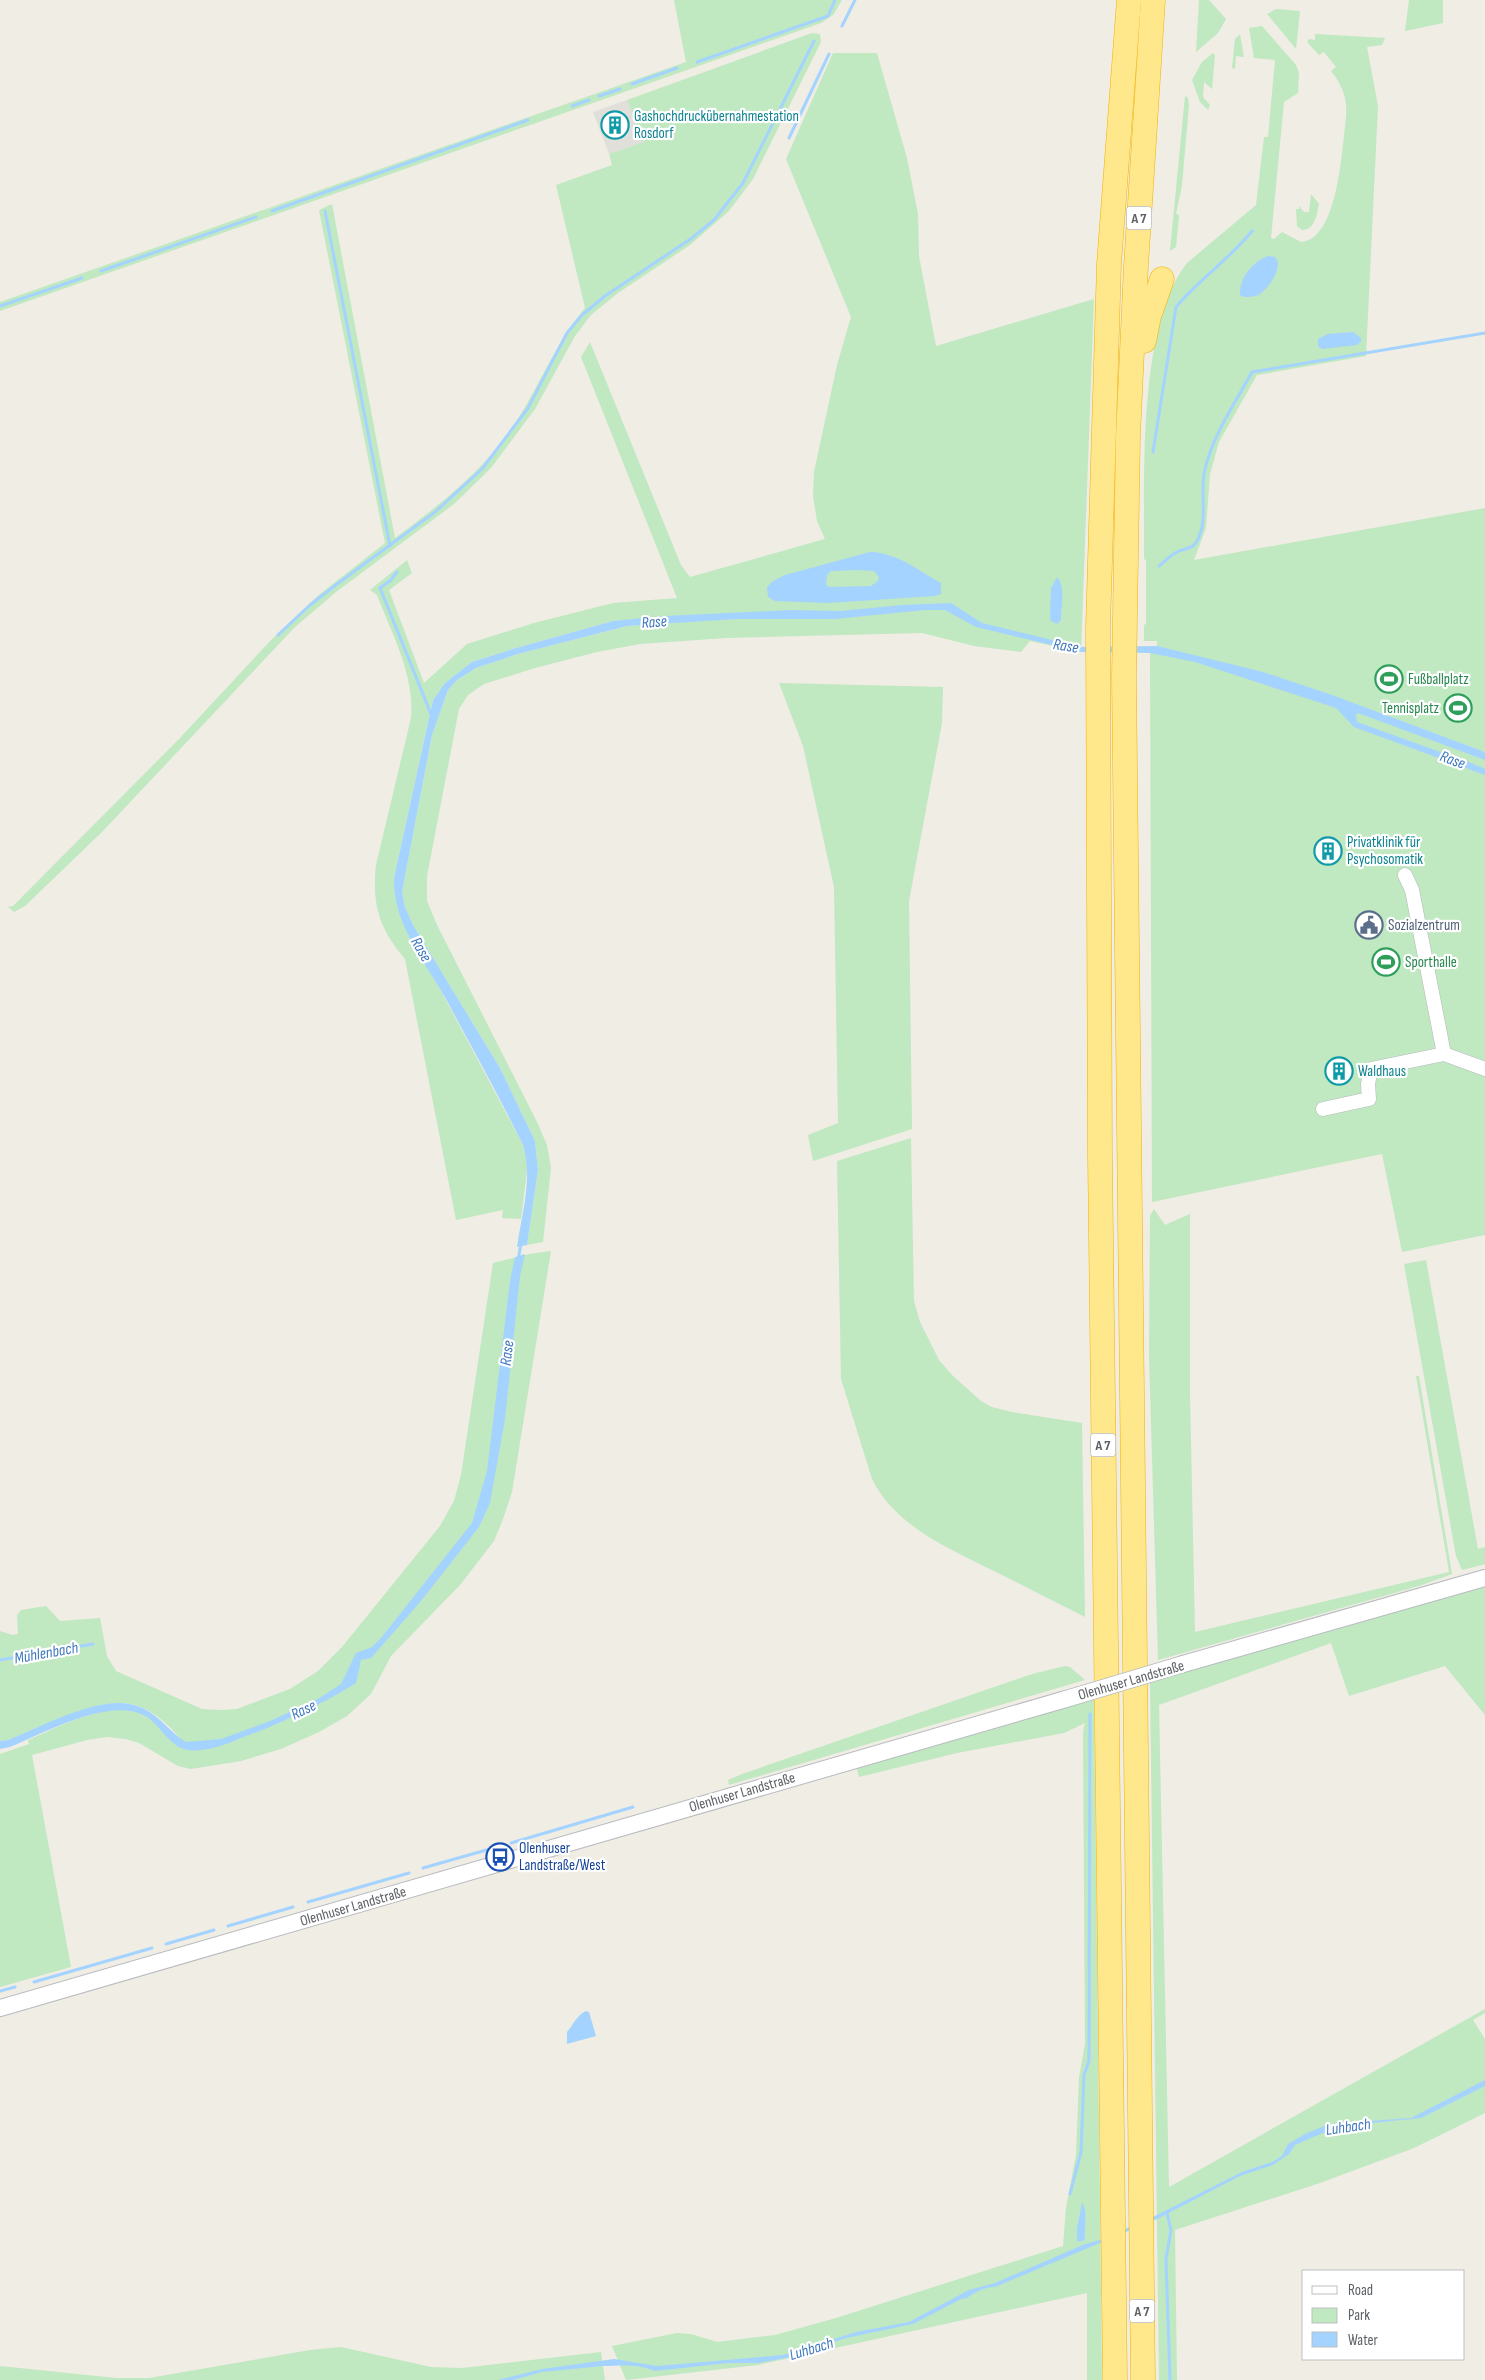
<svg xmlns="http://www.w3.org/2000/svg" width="1485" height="2380" viewBox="0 0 1485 2380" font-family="'Sofia Sans Condensed',sans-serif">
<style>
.industrial{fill:#e0dfd9}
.green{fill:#c0e8c1}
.water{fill:#a4d3ff;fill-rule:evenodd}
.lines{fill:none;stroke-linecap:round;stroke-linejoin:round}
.stream{stroke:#a4d3ff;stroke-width:3}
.minor-casing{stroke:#b7babf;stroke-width:15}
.tertiary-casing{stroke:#b7babf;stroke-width:18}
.motorway-casing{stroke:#f3b200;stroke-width:25}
.minor{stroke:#fff;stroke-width:14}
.tertiary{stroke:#fff;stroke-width:16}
.motorway{stroke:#ffe78b;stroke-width:24}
.tertiary-bridge-casing{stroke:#b7babf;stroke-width:18;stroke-linecap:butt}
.tertiary-bridge{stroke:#fff;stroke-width:16}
.labels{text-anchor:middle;stroke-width:4.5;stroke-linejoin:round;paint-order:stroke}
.shield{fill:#fff;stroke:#8d9093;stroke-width:1}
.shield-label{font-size:14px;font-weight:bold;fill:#5c6065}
.culture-label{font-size:15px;fill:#0d838f;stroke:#fff;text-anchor:start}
.leisure-label{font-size:15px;fill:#27864d;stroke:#fff;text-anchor:start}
.service-label{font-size:15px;fill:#4e5e75;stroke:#fff;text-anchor:start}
.street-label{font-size:15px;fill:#5c6065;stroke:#fff}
.transit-label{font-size:15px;fill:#164399;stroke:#fff;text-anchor:start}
.water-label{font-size:16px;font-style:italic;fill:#3f78bf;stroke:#fff}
</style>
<rect width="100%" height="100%" fill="#efede4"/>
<polygon class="industrial" points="627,100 645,142 609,154 593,112"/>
<g class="green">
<polygon points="674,0 842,0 833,15 821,23 0,311 0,302 686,62"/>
<polygon points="1199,0 1209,0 1226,19 1218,33 1196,52"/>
<polygon points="1409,0 1443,0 1443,23 1405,31"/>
<polygon points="1276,9 1300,11 1296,49 1267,14"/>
<path d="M1262 26 1296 65 1299 73 1298 93 1284 102 1271 238 1274 239 1282 232 1301 242C1335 240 1341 162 1344 136 1345 126 1347 115 1346 105 1345 92 1339 81 1331 71L1336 67 1324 52 1319 55 1307 42 1309 39 1315 40V34L1385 38 1382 45 1367 47 1378 106 1366 356 1257 375 1219 442 1210 474 1206 528 1194 560 1485 508V1235L1402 1252 1382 1154 1152 1202 1150 653 1157 646V641H1144V625L1146 624V560L1144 559C1145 480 1137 326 1187 263L1256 205 1264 137H1268L1275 60 1254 58 1249 28Z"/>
<path d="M812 33 820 34 821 42 753 179 729 211 690 245 618 293 591 315 575 336 535 409 491 468 454 504 336 592 295 627 102 832 25 906 14 912 8 907 13 906 179 739 272 639 320 594 385 543 319 210 332 204 395 538C441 504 487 468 518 419 541 382 557 341 585 308L556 185 612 165 609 154 644 142 627 100Z"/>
<polygon points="1240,34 1244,57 1236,56 1235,69 1232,68 1235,39"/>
<path d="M833 53H877L907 158 918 214 919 256 936 346 1094 299 1081 652 1030 641 1021 652 974 646 922 633 726 638 640 644 597 652 535 668 484 684 468 695 459 709 427 876V901L437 925 537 1122 547 1145 551 1168 543 1242 527 1245 538 1170 535 1141 500 1068 413 925 405 907 402 892 432 735 448 690 457 680 476 668 518 654 627 626 665 623V617L613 621 516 648 472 662 445 683 433 700 394 878 408 935 440 989 523 1145 528 1163 521 1219 502 1218 503 1210 456 1220 405 959C379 928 372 905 376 865L411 718C415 676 392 634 377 595L370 590 407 560 412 573 389 590 424 683 467 644 534 623 613 603 677 598 581 357 590 342 681 565 690 577 825 539 817 521 813 496 814 472 837 365 851 317 786 159Z"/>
<polygon points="1213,53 1215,55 1212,89 1204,82 1203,97 1210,105 1208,110 1200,102 1192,80 1202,62"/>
<polygon points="1185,96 1188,98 1189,105 1182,185 1176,214 1179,215 1176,247 1170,251"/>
<path d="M1311 194 1319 204C1317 214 1315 230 1302 230L1297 226 1296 209H1299V206L1304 212H1309Z"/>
<polygon points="779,683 943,687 942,723 909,901 912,1129 813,1161 808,1135 838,1123 834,887 803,746"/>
<path d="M911 1138 914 1301 920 1322 939 1360 953 1376 981 1401 992 1407 1012 1412 1082 1423 1085 1617C1055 1602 1026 1587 996 1572 950 1549 896 1527 872 1479L841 1379 837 1161Z"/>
<polygon points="1154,1209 1165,1225 1190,1214 1190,1393 1195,1632 1449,1572 1416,1376 1419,1376 1452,1574 1419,1586 1158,1660 1149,1355 1150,1216"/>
<path d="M551 1251 512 1492 503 1519 494 1541 460 1585 391 1656 371 1694 347 1716 319 1732 281 1749 241 1761 191 1769 178 1766 139 1743 126 1739 107 1737 87 1740 32 1755 71 1967 0 1987V1754L29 1744 28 1740C57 1728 108 1700 140 1712 152 1717 160 1729 168 1738H180C143 1696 118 1696 68 1716 48 1724 28 1732 8 1740L0 1741V1631L12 1635 18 1634 17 1615 21 1610 46 1606 60 1621 100 1618 107 1656 116 1671 202 1709 221 1710 237 1709 290 1689 318 1671 342 1647 440 1526 454 1501 461 1475 493 1263 529 1254Z"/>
<polygon points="1426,1260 1478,1549 1485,1547 1485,1564 1462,1570 1456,1556 1404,1264"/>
<polygon points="1485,1583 1485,1715 1445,1666 1349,1696 1331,1643 1159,1705 1169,2187 1485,2009 1485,2013 1473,2020 1485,2039 1485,2113 1414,2148 1320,2183 1175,2230 1177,2380 1159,2380 1150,1683"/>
<polygon points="1065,1666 1070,1667 1085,1680 729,1785 728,1780 742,1774 1032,1674"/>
<polygon points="1094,1698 1102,2380 1087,2380 1087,2293 758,2365 626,2380 612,2346 677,2333 691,2334 717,2342 775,2335 836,2318 1063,2246 1066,2208 1076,2155 1079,2078 1085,2043 1083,1732 1085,1723 1064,1733 957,1753 859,1777 856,1766"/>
<polygon points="341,2347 431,2367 462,2368 601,2352 605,2380 0,2380 0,2366 116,2378 149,2378 310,2350"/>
</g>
<g class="water">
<path d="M1268 256 1275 257C1284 266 1269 288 1260 294 1255 297 1249 297 1244 297L1240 295C1239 277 1253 262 1268 256Z"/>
<polygon points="1353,332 1361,338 1361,341 1357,345 1322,349 1318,346 1318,339 1328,334"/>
<path d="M870 552C898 553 917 570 941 583V594L935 596 828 603 775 601 768 597 767 587 773 581 785 575ZM856 570 874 571 879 577 878 581 871 586 829 587 826 584 827 575 831 571Z"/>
<path d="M1057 577C1066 587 1061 608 1061 620L1057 624 1051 621 1050 617 1051 588Z"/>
<path d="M951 603 982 623 1081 647 1157 646 1263 672 1332 695 1482 751 1485 753V760L1358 713 1356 715 1357 722 1471 763 1485 769V775L1354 727 1336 708 1195 662 1150 653 1081 652 976 627 945 610H925L835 619H736L627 626 518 654 476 668 457 680 448 690 432 735 402 892 405 907 413 925 500 1068 535 1141 538 1170 527 1245 517 1247C522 1213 533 1178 523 1145 499 1096 472 1048 446 999 424 960 393 924 394 878L433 700 445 683 472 662 516 648 613 621 665 616 791 610 840 611 902 605Z"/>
<path d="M525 1254 520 1276 505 1419 490 1503 479 1527 421 1601 371 1658 361 1660 356 1683C324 1703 292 1718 257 1732 234 1740 213 1753 188 1750 169 1747 161 1726 147 1717 111 1695 45 1733 10 1747L0 1749V1741L8 1740C42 1727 104 1691 140 1707 160 1715 169 1732 186 1742L221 1739 270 1721 318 1699 341 1684 356 1653 372 1647 381 1638 472 1523 487 1471 510 1281 515 1257Z"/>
<path d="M586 2011 589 2012 596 2036 567 2044V2032C573 2025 578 2014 586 2011Z"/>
<path d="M1485 2080V2086L1421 2118 1342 2126 1313 2137 1295 2145 1289 2154 1273 2165 1240 2176 1157 2219 995 2287C984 2287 975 2292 967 2298L961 2299 913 2324 846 2338 786 2358 758 2363H728L655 2371C635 2363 621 2366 603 2366L542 2372 513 2380H498L542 2369 614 2359 657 2366 783 2355 856 2332 909 2322 969 2290 995 2283 1085 2244 1100 2240 1157 2215 1242 2172 1272 2162 1282 2156 1288 2144 1305 2134 1327 2125 1342 2123 1411 2118Z"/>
<path d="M1082 2203C1088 2209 1084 2230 1085 2240L1077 2242V2228Z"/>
</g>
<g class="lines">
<g class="stream">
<polyline points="842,26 855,0"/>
<polyline points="697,62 828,16 835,0"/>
<polyline points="632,84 677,68"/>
<polyline points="599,96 620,89"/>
<polyline points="572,106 589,100"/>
<polyline points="789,138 829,54"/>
<polyline points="272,211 528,120"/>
<polyline points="325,211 390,546"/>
<polyline points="101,271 256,217"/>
<polyline points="0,306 82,278"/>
<path d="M1153 452 1176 307C1199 279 1230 259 1252 231"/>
<path d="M1159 566C1165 561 1171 555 1177 552 1184 548 1192 550 1197 541 1209 519 1199 493 1205 469 1213 435 1235 403 1252 372L1485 333"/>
<polyline points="397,572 391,580 380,588 431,714"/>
<polyline points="278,635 310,605 337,584 435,512 482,469 528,408 567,333 582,315 605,296 692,238 714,220 743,183 814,41"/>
<polyline points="518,1260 521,1244"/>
<polyline points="0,1660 93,1644"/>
<polyline points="511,1843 633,1807"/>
<polyline points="423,1868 497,1847"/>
<polyline points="308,1902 409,1873"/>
<polyline points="228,1926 293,1907"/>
<polyline points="166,1944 214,1930"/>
<polyline points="34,1982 152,1948"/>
<polyline points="0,1991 15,1987"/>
<polyline points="1070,2194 1081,2152 1084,2075 1089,2061 1090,1714"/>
<polyline points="1167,2213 1171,2230 1166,2259 1170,2380"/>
</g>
<g class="minor-casing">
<g id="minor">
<polyline points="1405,875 1412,890 1444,1054"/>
<polyline points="1323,1109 1369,1099 1368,1084 1371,1069 1444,1054 1485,1069"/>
</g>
</g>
<g class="tertiary-casing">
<g id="tertiary">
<polyline points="1183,1664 1485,1578"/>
<polyline points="0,2008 1066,1699"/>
</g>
</g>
<g class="motorway-casing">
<g id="motorway">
<polyline points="1144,341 1149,316 1162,279"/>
<polyline points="1115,2380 1100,1156 1098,628 1109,264 1129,0"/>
<polyline points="1143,2380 1124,677 1128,436 1136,266 1153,0"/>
</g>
</g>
<use href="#minor" class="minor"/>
<use href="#tertiary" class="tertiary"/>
<use href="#motorway" class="motorway"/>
<g class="tertiary-bridge-casing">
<polyline id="tertiary-bridge" points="1066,1699 1183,1664"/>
</g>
<use href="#tertiary-bridge" class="tertiary-bridge"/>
</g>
<defs>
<g id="building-ring" transform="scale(1.4375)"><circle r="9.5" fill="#fff" stroke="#0f9aa8" stroke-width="1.5"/><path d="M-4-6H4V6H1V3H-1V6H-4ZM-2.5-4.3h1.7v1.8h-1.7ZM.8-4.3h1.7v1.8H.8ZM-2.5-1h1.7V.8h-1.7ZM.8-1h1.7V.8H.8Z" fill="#0f9aa8"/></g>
<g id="stadium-ring" transform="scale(1.4375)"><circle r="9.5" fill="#fff" stroke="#2e9e5b" stroke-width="1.5"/><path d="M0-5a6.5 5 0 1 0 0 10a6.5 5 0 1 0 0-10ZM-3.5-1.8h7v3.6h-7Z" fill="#2e9e5b"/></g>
<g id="civic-ring" transform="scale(1.4375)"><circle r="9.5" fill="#fff" stroke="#5c6f8a" stroke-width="1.5"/><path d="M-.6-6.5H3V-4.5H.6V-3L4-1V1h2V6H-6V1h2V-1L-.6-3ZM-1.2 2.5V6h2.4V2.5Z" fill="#5c6f8a"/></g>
<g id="bus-ring" transform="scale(1.4375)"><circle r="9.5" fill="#fff" stroke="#1a4fb4" stroke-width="1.5"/><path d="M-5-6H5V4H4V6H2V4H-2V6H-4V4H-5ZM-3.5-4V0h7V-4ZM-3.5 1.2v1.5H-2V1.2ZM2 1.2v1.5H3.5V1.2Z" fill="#1a4fb4"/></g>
</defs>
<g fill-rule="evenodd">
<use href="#building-ring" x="615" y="125"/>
<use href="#stadium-ring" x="1389" y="679"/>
<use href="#stadium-ring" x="1458" y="708"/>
<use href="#building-ring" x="1328" y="851"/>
<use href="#civic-ring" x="1369" y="925"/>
<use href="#stadium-ring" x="1386" y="962"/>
<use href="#building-ring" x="1339" y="1071"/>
<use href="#bus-ring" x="500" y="1857"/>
</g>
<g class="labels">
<g class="shield">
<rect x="1126.5" y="206.5" width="25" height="23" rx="4"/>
<rect x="1090.5" y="1433.5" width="25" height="23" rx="4"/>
<rect x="1129.5" y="2299.5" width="25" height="23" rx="4"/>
</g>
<g class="shield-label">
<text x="1139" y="223">A 7</text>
<text x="1103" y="1450">A 7</text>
<text x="1142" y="2316">A 7</text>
</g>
<g class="culture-label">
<text x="634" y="121">Gashochdruckübernahmestation<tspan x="634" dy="17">Rosdorf</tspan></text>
<text x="1347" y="847">Privatklinik für<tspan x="1347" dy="17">Psychosomatik</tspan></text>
<text x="1358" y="1076">Waldhaus</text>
</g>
<g class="leisure-label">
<text x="1408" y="684">Fußballplatz</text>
<text x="1439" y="713" text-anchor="end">Tennisplatz</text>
<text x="1405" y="967">Sporthalle</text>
</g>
<g class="service-label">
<text x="1388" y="930">Sozialzentrum</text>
</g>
<g class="street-label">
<text transform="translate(1131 1680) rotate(-16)" y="5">Olenhuser Landstraße</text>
<text transform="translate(742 1792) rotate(-16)" y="5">Olenhuser Landstraße</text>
<text transform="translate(353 1906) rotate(-16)" y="5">Olenhuser Landstraße</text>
</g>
<g class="transit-label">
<text x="519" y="1853">Olenhuser<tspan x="519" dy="17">Landstraße/West</tspan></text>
</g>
<g class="water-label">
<text transform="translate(654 621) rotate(-5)" y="6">Rase</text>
<text transform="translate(1066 645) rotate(9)" y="6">Rase</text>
<text transform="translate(1453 759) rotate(20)" y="6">Rase</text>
<text transform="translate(422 949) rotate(60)" y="6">Rase</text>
<text transform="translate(506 1353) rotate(-83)" y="6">Rase</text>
<text transform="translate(46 1652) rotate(-10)" y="6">Mühlenbach</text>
<text transform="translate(303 1709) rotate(-26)" y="6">Rase</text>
<text transform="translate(1348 2126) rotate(-8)" y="6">Luhbach</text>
<text transform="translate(811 2348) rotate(-17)" y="6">Luhbach</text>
</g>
</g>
<rect x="1302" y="2270" width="162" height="90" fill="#ffffff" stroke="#bebfc1"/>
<rect x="1312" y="2286" width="25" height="8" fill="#ffffff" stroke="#bebfc1"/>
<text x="1348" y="2295" font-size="15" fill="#5c6065">Road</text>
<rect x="1312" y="2308" width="25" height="15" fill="#c0e8c1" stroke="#bebfc1"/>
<text x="1348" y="2320" font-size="15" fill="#5c6065">Park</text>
<rect x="1312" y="2332" width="25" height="15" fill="#a4d3ff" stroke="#bebfc1"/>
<text x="1348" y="2345" font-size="15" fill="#5c6065">Water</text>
</svg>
